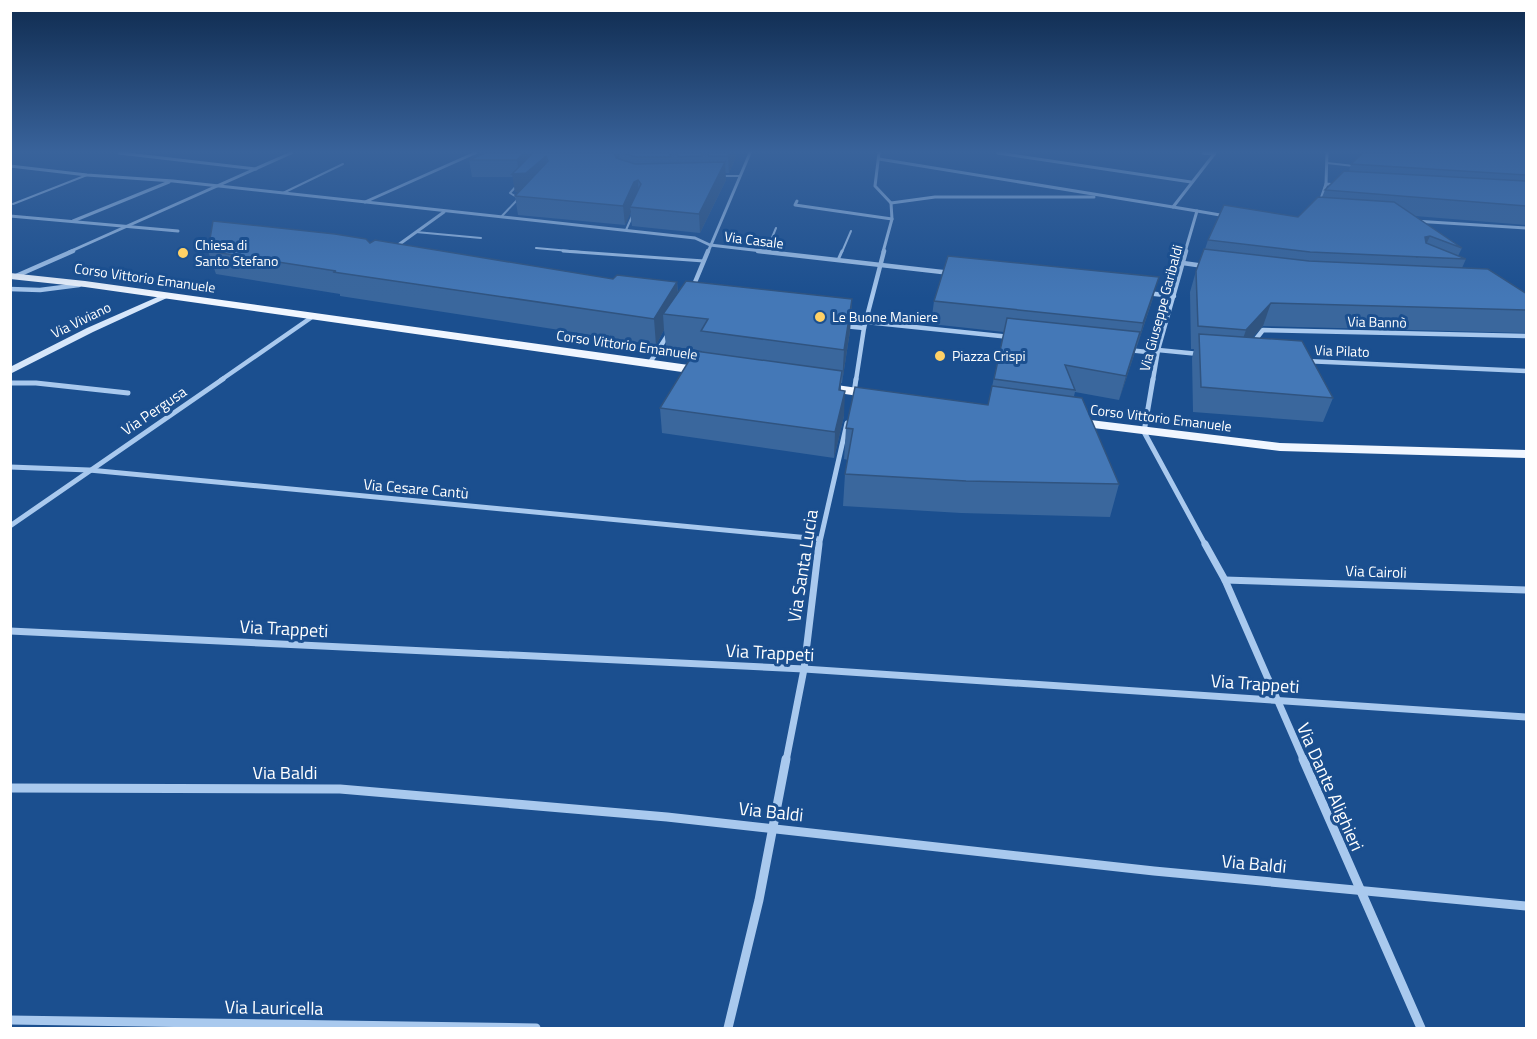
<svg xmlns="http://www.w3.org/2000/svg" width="1537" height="1039" viewBox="0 0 1537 1039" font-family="'Titillium Web',sans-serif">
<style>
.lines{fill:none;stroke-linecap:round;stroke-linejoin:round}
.lane-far1{stroke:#a9c9ee;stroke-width:2}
.lane{stroke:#a9c9ee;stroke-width:3}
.street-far4{stroke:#a9c9ee;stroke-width:3}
.street-far3{stroke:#a9c9ee;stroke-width:4.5}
.street-far2{stroke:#a9c9ee;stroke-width:5}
.street-far1{stroke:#a9c9ee;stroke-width:7}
.street{stroke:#a9c9ee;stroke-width:9}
.secondary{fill:#d6e6fa;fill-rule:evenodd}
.primary{fill:#f0f6ff;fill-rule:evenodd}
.wall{fill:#3a679d}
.shaded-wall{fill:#305480}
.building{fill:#4478b7;stroke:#305480;stroke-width:1.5}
.poi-dot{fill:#ffd166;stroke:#1b4f8f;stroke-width:2}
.labels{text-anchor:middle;stroke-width:6;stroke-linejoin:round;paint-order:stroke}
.far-street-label{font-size:14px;fill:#fff;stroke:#1b4f8f}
.far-poi-label{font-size:14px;fill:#fff;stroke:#1b4f8f;text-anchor:start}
.street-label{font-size:15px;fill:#fff;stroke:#1b4f8f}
.near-street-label{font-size:18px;fill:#fff;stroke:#1b4f8f}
</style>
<rect width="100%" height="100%" fill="#1b4f8f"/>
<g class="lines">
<g class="lane-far1">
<polyline points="1327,163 1354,166"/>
<polyline points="721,176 739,176"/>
<polyline points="518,184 510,193 518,198"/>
<polyline points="283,193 343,164"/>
<polyline points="13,204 87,175"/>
<polyline points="501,217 519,198"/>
<polyline points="626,230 633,214"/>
<polyline points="416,232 481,238"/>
<polyline points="536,248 581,252"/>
<polyline points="766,252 776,228"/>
<polyline points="842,252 851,231"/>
</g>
<g class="lane">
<polyline points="563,251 704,261"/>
<polyline points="838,260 842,251"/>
</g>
<g class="street-far4">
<polyline points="119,153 256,169"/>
<polyline points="879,153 875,186 891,203 892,219 883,252"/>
<polyline points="998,153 1191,182"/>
<polyline points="1203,153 1214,154"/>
<polyline points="879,159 1173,207"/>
<polyline points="10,166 87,175 173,181 695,238 710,245 771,252"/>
<polyline points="1326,184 1337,185"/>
<polyline points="797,201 795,205 892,219"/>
<polyline points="365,202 475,153"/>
<polyline points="1320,202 1326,184 1327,153"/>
<polyline points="891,203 935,197 1094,197"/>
<polyline points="1197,211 1226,216"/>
<polyline points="10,216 178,231"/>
<polyline points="73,221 169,182"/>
<polyline points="1414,221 1526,228"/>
<polyline points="394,248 444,212"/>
<polyline points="69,252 291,153"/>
<polyline points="708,252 750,153"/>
<polyline points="1185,252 1197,211 1173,207 1215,153"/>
</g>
<g class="street-far3">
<polyline points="758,251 951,273"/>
<polyline points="1183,263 1204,266"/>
<polyline points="16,276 73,251"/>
<polyline points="693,287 708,251"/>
<polyline points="10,289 40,290 79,285"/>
<polyline points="1146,293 1174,296"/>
<polyline points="866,322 1010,337"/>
<polyline points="844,326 864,328"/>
<polyline points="1252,344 1263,330 1526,336"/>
<polyline points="1128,350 1157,353"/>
<polyline points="1158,350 1199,354"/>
<polyline points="1305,361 1526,371"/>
<polyline points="649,364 669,333"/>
<polyline points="221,380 312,317"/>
<polyline points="856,380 864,328 884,251"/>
<polyline points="1153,380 1158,350 1186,251"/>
</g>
<g class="street-far2">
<polyline points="1153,379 1144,432 1206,546"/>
<polyline points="10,383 36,383 128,393"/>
<polyline points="854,393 856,379"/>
<polyline points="10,467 89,470 820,539"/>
<polyline points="10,526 223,379"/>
<polyline points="819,546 847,423"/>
</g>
<g class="street-far1">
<polyline points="1205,544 1225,580 1304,761"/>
<polyline points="1225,580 1526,590"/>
<polyline points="10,631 804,669 1526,717"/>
<polyline points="786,761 804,669 819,544"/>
</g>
<g class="street">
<polyline points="1303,759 1421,1028"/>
<polyline points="10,788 340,789 667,817 1154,871 1526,906"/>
<polyline points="10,1020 536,1028"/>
<polyline points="728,1028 759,900 786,759"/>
</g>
<polygon class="secondary" points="162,295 169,297 93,332 10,374 10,367 87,328"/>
<g class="primary">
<polygon points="10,273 85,281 703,367 709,371 703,375 85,287 10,279"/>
<polygon points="822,383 872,390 878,394 872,398 818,390 816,387"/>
<polygon points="1074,418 1280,443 1526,450 1526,458 1280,451 1069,425 1068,422 1069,419"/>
</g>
</g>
<g class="wall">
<polygon points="485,153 736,153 735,159 729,173 725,173 726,180 700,233 632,226 630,212 625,225 518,215 515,196 519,192 515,192 513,177 472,177 469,160"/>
<polygon points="1527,153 1527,225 1415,216 1462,248 1458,256 1466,259 1462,268 1527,294 1527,333 1263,326 1252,338 1333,398 1323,422 1193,412 1192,358 1194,349 1191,349 1190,292 1196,271 1205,249 1208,240 1298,217 1322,197 1325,190 1349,171 1351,164"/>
<polygon points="370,243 613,279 677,282 678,292 852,299 850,331 842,383 841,383 841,391 844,416 834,458 662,433 660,408 702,352 702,351 666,346 664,330 656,345 340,296 340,294 216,274 208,251"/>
<polygon points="1153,298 1119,400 1075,392 1074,396 1119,484 1110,517 961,513 843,506 845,474 848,460 844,459 846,428 988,405 1004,332 931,324 934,301"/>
</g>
<g class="shaded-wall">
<polygon points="524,153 532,153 546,156 548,174 529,191 515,192 512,174 519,174 517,160"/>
<polygon points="614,153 619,153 620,169"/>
<polygon points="730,153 736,153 735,159 729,173 728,156"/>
<polygon points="725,162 726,180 700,233 699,214"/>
<polygon points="638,180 639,199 630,207 631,212 625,225 623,206 634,182"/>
<polygon points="1430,236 1421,256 1416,258 1425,237"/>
<polygon points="1159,277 1153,298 1137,346 1143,323"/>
<polygon points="677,282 679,306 663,314 664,330 656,345 654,319"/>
<polygon points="852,299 850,331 842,383 844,350"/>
<polygon points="1271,303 1263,326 1238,353 1246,330"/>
<polygon points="1140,332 1134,355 1119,400 1126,376"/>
<polygon points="845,391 844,416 834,458 835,432"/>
</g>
<g class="building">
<polygon points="485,153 524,153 517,160 469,160"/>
<polygon points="533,153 616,153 614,153 616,158 635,164 725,162 699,214 630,207 641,184 638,180 634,182 623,206 515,196 548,161 546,156 526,173 512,174"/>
<polygon points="622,153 670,153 671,157 636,157"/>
<polygon points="677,153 701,153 702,156 678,157"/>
<polygon points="707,153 730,153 728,156 709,156"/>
<polygon points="1363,153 1527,153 1527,175 1351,164"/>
<polygon points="1344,171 1527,181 1527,206 1325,190"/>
<polygon points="1318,197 1394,202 1462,248 1430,236 1425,237 1426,243 1466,259 1310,252 1208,240 1224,205 1298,217"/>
<polygon points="213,221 335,234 366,239 370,243 375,240 613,279 617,275 677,282 654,319 333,272 336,271 208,251"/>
<polygon points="1204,249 1309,261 1488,269 1527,294 1527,310 1271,303 1246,330 1198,326 1196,271"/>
<polygon points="948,256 1159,277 1143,323 934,301"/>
<polygon points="686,281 852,299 844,350 701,331 708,319 663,314"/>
<polygon points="1007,318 1140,332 1126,376 1065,365 1075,390 994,379"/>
<polygon points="1199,334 1302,341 1333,398 1201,387"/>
<polygon points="695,351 842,371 839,390 845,391 835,432 660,408"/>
<polygon points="992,386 1082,398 1119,484 966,481 845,474 853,429 846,428 855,387 988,405"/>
</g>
<linearGradient id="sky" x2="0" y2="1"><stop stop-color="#0f2b4f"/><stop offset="0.51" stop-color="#39639b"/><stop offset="1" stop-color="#39639b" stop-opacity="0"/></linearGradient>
<rect width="1537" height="298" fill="url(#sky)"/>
<g class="poi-dot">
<circle cx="183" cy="253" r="6"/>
<circle cx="820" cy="317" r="6"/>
<circle cx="940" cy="356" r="6"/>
</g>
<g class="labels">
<g class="far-street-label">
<text transform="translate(754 240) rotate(7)" y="5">Via Casale</text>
<text transform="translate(145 278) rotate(8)" y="5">Corso Vittorio Emanuele</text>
<text transform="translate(1161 308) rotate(-75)" y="5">Via Giuseppe Garibaldi</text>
<text transform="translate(81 320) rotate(-26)" y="5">Via Viviano</text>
<text transform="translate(1377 322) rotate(1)" y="5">Via Bannò</text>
<text transform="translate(627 345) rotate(8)" y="5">Corso Vittorio Emanuele</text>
<text transform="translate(1342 351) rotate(2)" y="5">Via Pilato</text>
<text transform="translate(1161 418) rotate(7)" y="5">Corso Vittorio Emanuele</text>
</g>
<g class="far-poi-label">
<text x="195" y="250">Chiesa di<tspan x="195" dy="16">Santo Stefano</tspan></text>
<text x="832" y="322">Le Buone Maniere</text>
<text x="952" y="361">Piazza Crispi</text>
</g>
<g class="street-label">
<text transform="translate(154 411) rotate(-34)" y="5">Via Pergusa</text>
<text transform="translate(416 489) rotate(5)" y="5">Via Cesare Cantù</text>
<text transform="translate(1376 572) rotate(2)" y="5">Via Cairoli</text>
</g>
<g class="near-street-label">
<text transform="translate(803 566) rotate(-81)" y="6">Via Santa Lucia</text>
<text transform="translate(284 629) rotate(3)" y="6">Via Trappeti</text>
<text transform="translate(770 653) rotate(3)" y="6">Via Trappeti</text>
<text transform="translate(1255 684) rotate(4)" y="6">Via Trappeti</text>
<text x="285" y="779">Via Baldi</text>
<text transform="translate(1330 787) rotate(66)" y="6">Via Dante Alighieri</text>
<text transform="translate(771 812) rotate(6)" y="6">Via Baldi</text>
<text transform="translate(1254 864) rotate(5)" y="6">Via Baldi</text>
<text transform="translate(274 1008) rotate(1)" y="6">Via Lauricella</text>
</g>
</g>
<rect width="1537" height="1039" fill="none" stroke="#ffffff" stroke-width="24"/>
</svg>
